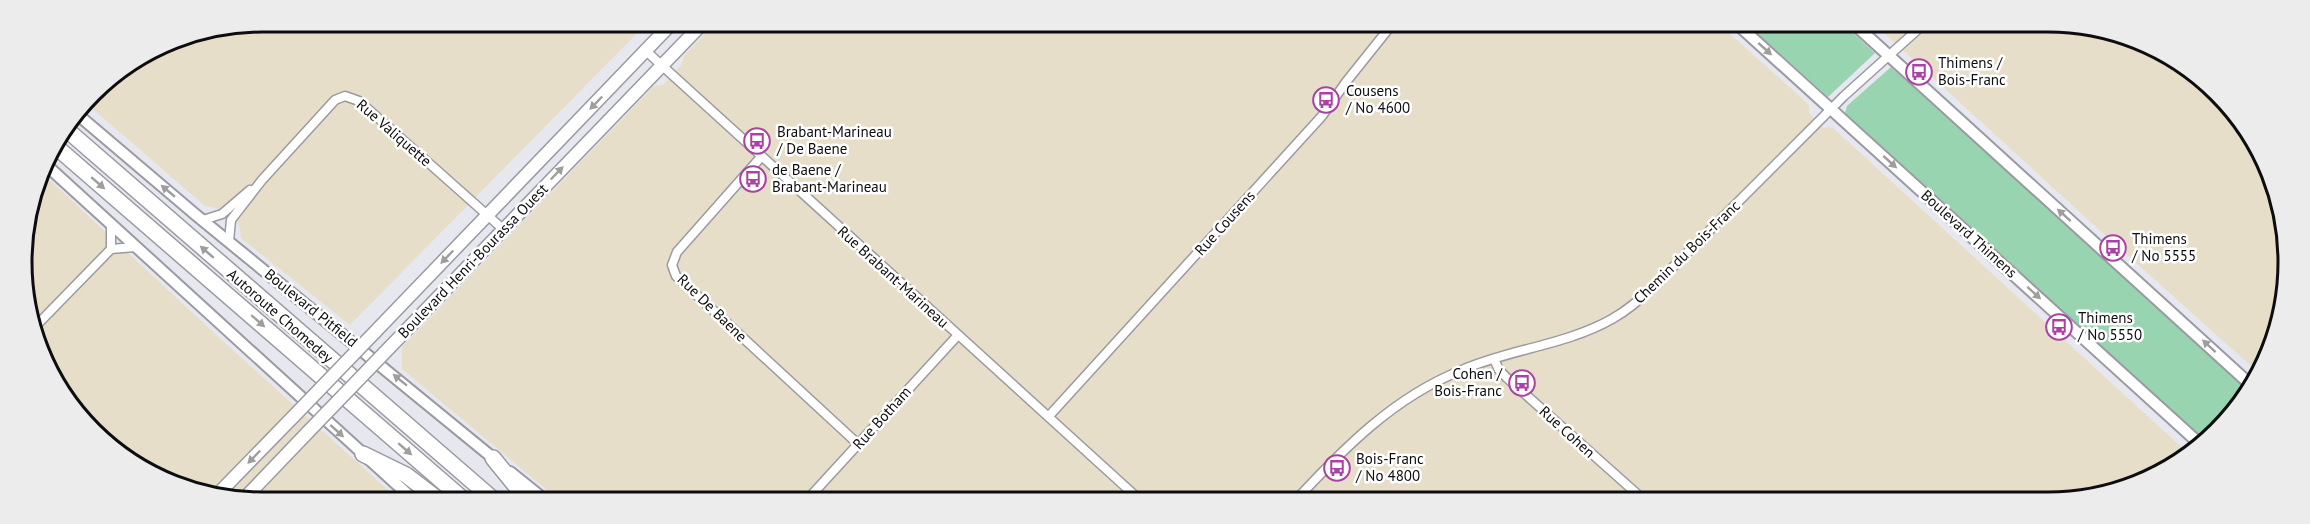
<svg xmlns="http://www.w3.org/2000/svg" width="2310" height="524" viewBox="0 0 2310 524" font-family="'PT Sans',sans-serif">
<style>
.industrial{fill:#e6dec8}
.green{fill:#97d4af}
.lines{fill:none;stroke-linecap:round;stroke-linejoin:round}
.minor-casing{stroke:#9a9aa2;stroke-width:11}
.tertiary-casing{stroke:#9a9aa2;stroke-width:14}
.secondary-casing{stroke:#9a9aa2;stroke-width:14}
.primary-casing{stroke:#9a9aa2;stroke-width:15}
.motorway-casing{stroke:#9a9aa2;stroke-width:18}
.minor{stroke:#fff;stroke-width:8}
.tertiary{stroke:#fff;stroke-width:10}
.secondary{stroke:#fff;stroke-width:10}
.primary{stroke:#fff;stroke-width:12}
.motorway{stroke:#fff;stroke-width:15}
.primary-bridge-casing{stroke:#9a9aa2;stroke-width:15;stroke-linecap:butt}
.primary-bridge{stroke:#fff;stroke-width:12}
.oneway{fill:#9e9e9f}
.labels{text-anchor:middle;stroke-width:5;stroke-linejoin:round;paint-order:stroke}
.poi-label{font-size:15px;fill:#0d0d10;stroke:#fff;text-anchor:start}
.street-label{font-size:15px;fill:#0d0d10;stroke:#fff}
.rim{fill:none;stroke:#0d0d10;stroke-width:3}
</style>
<rect width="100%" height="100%" fill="#e7e7f0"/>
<g class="industrial">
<polygon points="262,21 649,21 350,325 241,238 239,225 216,208 205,206 86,103 103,81 170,39"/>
<polygon points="717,22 1718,23 1809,105 1809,113 1824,128 1832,127 2189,454 2154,478 2079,501 560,501 402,369 402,347 654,86 663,85 681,65 685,54"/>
<polygon points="1873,23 2080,23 2169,53 2239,116 2281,200 2287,294 2264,369 2260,374 2095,226"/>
<polygon points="41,172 225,343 400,501 230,501 142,471 71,409 29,325 22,246"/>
</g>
<g class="green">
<polygon points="1746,23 1842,23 1875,53 1828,97"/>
<polygon points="1891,67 2249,390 2218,433 2206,441 1845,113 1847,106"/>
</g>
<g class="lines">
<g class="minor-casing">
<g id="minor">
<polyline points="646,51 1141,501"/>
<polyline points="761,157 677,252 672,265 676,276 858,444"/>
<polyline points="203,220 222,214 250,190"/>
<polyline points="229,241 231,220 262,180 335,100 345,96 359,101 503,229"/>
<polyline points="111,249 111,226"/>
<polyline points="32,330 111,249 135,247"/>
<polyline points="1494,359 1499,370 1507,378 1645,501"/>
<polyline points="1049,416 1322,116 1346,82 1394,22"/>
<polyline points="806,501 958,335"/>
<path d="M1295 501C1344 448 1394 397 1462 370 1510 349 1566 345 1612 319 1628 310 1642 298 1655 285L1844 96 1925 23"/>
</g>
</g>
<g class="tertiary-casing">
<g id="tertiary">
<polyline points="1736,23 2201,445"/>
<polyline points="1853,23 2252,386"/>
</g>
</g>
<g class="secondary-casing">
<g id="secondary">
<polyline points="77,114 196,215 498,462"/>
<polyline points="44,163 415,501"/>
<polyline points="510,472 546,501"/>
</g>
</g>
<g class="primary-casing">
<g id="primary">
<polyline points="375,332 674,21"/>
<polyline points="391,346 704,22"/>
<polyline points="216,496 292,418"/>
<polyline points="242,501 308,432"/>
</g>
</g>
<g class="motorway-casing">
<g id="motorway">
<polyline points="66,129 495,501"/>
<polyline points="54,145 465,501"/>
<polyline points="363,454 406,475 440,501"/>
<polyline points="493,458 528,501"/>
</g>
</g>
<use href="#minor" class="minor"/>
<use href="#tertiary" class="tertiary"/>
<use href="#secondary" class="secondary"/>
<use href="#primary" class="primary"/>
<use href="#motorway" class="motorway"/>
<g class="primary-bridge-casing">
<g id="primary-bridge">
<polyline points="292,418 375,332"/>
<polyline points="308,432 391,346"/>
</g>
</g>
<use href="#primary-bridge" class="primary-bridge"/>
</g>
<defs><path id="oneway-solid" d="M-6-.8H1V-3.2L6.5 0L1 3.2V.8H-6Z" transform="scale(1.5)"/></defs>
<g class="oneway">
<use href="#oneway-solid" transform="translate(1765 49) rotate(42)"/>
<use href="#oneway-solid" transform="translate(596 103) rotate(134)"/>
<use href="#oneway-solid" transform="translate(1890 162) rotate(42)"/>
<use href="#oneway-solid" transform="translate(557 173) rotate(-46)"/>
<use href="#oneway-solid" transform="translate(98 183) rotate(41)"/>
<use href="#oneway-solid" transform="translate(168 191) rotate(-140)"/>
<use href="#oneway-solid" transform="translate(2064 215) rotate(-138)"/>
<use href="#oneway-solid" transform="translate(207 252) rotate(-139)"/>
<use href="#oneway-solid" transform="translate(447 257) rotate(134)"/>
<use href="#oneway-solid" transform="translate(2034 293) rotate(42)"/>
<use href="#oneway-solid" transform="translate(258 321) rotate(41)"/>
<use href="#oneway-solid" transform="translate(2209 346) rotate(-137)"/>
<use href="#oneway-solid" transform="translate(400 380) rotate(-141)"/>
<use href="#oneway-solid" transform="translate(337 431) rotate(42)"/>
<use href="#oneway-solid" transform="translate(405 449) rotate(41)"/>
<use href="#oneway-solid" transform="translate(254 457) rotate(134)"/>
</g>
<defs>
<g id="bus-ring" transform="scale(1.35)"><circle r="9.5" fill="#fff" stroke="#aa41a4" stroke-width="1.5"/><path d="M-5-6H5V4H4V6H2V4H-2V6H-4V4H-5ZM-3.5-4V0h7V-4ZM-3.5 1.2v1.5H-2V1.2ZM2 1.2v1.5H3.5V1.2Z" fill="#aa41a4"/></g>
</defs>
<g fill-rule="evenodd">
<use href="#bus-ring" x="1919" y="72"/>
<use href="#bus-ring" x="1326" y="100"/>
<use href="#bus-ring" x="757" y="141"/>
<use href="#bus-ring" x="753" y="179"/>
<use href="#bus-ring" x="2113" y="248"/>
<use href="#bus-ring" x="2059" y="327"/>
<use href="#bus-ring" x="1522" y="383"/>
<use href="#bus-ring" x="1337" y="468"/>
</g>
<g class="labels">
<g class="poi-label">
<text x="1938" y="68">Thimens /<tspan x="1938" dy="17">Bois-Franc</tspan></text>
<text x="1346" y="96">Cousens<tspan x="1346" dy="17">/ No 4600</tspan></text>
<text x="777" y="137">Brabant-Marineau<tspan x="777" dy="17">/ De Baene</tspan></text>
<text x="772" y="175">de Baene /<tspan x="772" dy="17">Brabant-Marineau</tspan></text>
<text x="2132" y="244">Thimens<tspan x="2132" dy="17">/ No 5555</tspan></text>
<text x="2078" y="323">Thimens<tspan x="2078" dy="17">/ No 5550</tspan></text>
<text x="1502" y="379" text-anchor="end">Cohen /<tspan x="1502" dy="17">Bois-Franc</tspan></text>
<text x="1356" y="464">Bois-Franc<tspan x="1356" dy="17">/ No 4800</tspan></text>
</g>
<g class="street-label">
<text transform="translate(394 133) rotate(41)" y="5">Rue Valiquette</text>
<text transform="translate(1225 223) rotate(-48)" y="5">Rue Cousens</text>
<text transform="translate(1969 234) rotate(42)" y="5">Boulevard Thimens</text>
<text transform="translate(1687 252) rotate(-44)" y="5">Chemin du Bois-Franc</text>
<text transform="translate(473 261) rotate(-46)" y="5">Boulevard Henri-Bourassa Ouest</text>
<text transform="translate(893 277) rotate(42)" y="5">Rue Brabant-Marineau</text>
<text transform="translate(311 308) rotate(39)" y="5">Boulevard Pitfield</text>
<text transform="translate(712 308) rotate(44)" y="5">Rue De Baene</text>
<text transform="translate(280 316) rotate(41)" y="5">Autoroute Chomedey</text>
<text transform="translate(882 418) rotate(-48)" y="5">Rue Botham</text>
<text transform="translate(1567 432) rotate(42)" y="5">Rue Cohen</text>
</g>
</g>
<path d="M0 0H2310V524H0ZM262 32H2048A230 230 0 0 1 2278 262V262A230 230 0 0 1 2048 492H262A230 230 0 0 1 32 262V262A230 230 0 0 1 262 32Z" fill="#ececec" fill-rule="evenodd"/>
<path class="rim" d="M262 32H2048A230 230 0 0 1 2278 262V262A230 230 0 0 1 2048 492H262A230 230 0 0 1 32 262V262A230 230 0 0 1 262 32Z"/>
</svg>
